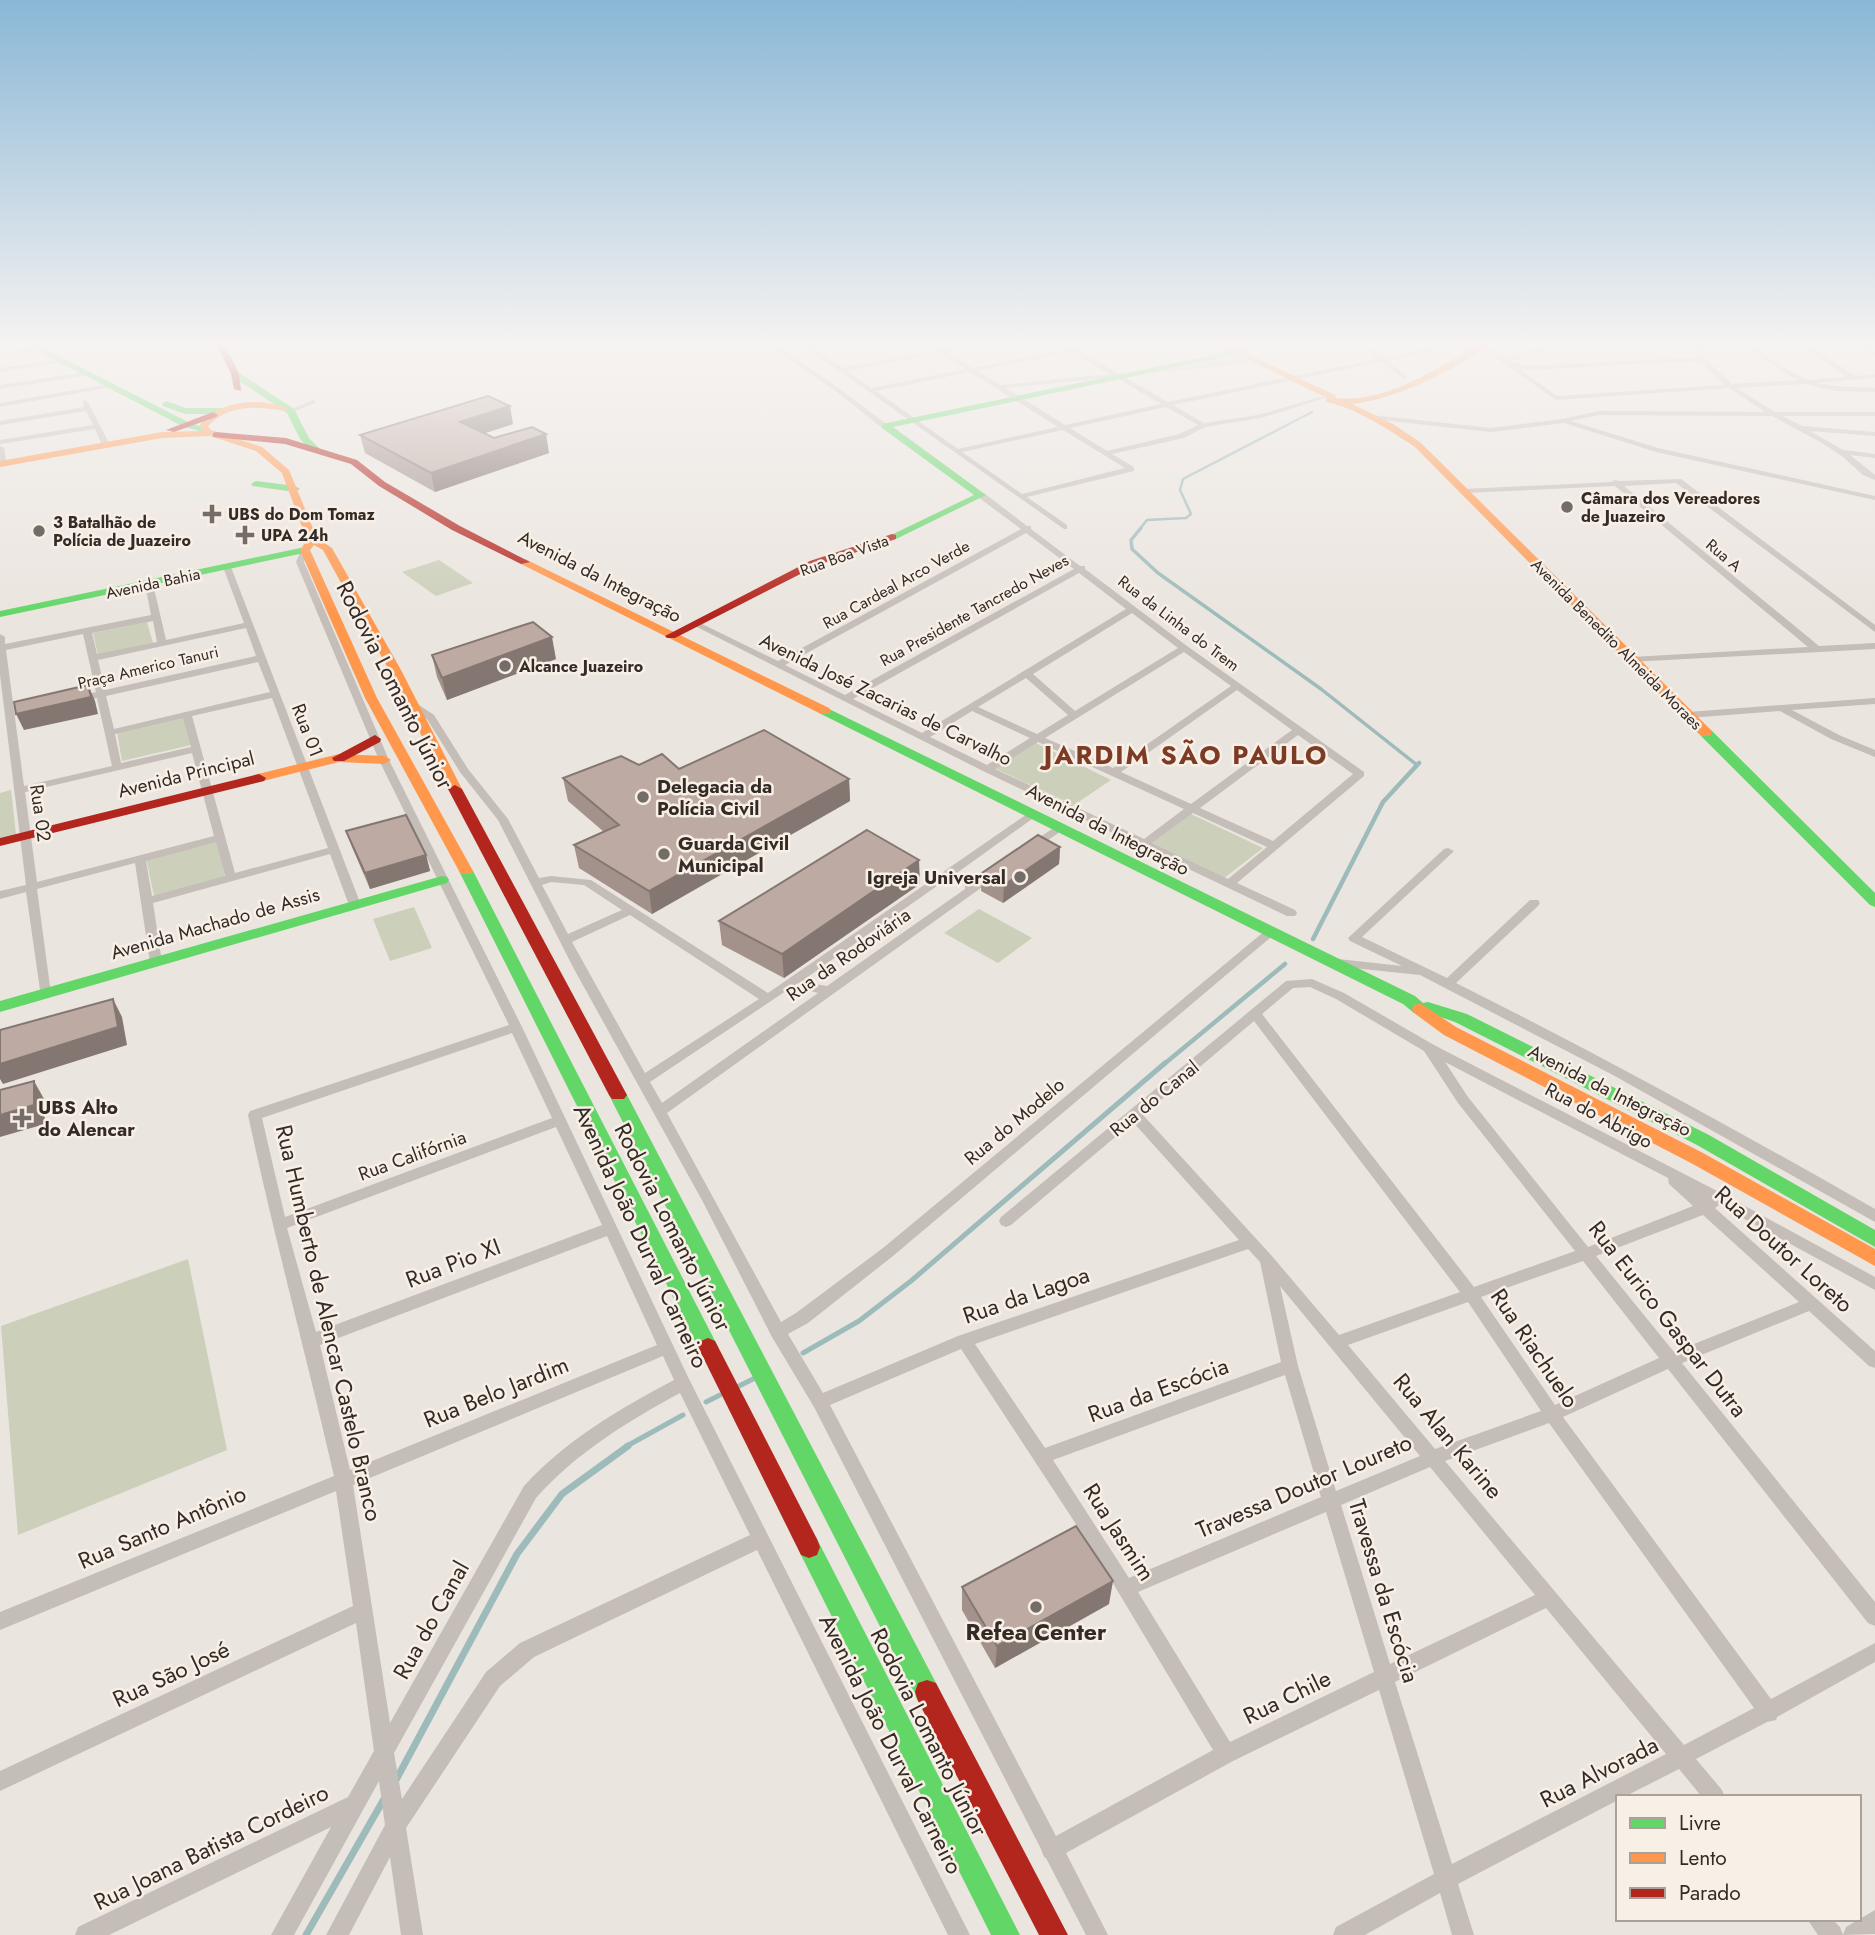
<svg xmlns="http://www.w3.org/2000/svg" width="1875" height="1935" viewBox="0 0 1875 1935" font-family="Jost,sans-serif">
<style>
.green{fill:#cccfba}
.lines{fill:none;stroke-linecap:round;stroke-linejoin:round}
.stream-far4{stroke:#9dbbbb;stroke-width:2.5}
.stream-far3{stroke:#9dbbbb;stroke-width:3.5}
.stream-far2{stroke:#9dbbbb;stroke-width:4.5}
.stream-far1{stroke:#9dbbbb;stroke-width:5}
.stream{stroke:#9dbbbb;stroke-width:7}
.street{fill:#c4bdb8;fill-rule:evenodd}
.fast{fill:#63d668;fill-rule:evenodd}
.slow{fill:#ff974d;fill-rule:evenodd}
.jam{fill:#b3261e;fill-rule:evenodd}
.wall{fill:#a3928b}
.shaded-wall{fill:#847771}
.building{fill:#bdaaa2;stroke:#847771;stroke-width:2}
.poi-dot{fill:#746c67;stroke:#f8f0e6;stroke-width:2.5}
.labels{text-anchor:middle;stroke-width:5;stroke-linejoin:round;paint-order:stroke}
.far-poi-label{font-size:16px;font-weight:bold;fill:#342b27;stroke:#f8f0e6;text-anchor:start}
.far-street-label{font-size:16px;fill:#342b27;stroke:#f8f0e6}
.street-label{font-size:19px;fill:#342b27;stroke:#f8f0e6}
.poi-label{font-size:19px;font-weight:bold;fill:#342b27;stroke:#f8f0e6;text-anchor:start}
.near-street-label{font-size:23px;fill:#342b27;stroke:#f8f0e6}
.near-poi-label{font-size:23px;font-weight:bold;fill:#342b27;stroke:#f8f0e6}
.district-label{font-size:26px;font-weight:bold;letter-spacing:2px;fill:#7d3a25;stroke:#f8f0e6}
</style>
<rect width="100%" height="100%" fill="#ebe5df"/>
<g class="green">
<polygon points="1237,356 1252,363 1147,374"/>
<polygon points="439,560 473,583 436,596 402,572"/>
<polygon points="147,622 153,643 98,655 93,633"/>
<polygon points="183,717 191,745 122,761 117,732"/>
<polygon points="1034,742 1111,780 1074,805 994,768"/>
<polygon points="11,790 16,834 0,838 0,793"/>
<polygon points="1191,814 1263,848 1224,878 1152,843"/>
<polygon points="216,840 225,877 154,896 146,858"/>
<polygon points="414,907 432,948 390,961 373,919"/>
<polygon points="979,909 1032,938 998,963 944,933"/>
<polygon points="188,1259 227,1450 18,1535 1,1326"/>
</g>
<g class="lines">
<polyline class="stream-far4" points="1139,530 1147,520 1186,518 1191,514 1180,490 1183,479 1312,412"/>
<polyline class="stream-far3" points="1141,528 1131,540 1132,549 1158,573 1321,689 1417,765"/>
<g class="stream-far2">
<polyline points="1313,939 1383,802 1419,763"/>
<polyline points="1163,1065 1285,964"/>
</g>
<g class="stream-far1">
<polyline points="803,1353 859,1321 911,1281 1165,1063"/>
<polyline points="737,1387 757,1377"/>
<polyline points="706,1402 720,1395"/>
<polyline points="625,1447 683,1415"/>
</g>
<g class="stream">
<polyline points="396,1780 517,1554 562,1494 628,1446"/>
<polyline points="306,1935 384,1799"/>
</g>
<g class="street">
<polygon points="767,344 775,344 841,390 889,426 882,428 837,392"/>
<path d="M801 344 811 346 835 344 815 349 843 368 936 350 927 344H935L943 349 968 344H983L947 352 973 368 1066 349 1069 346 1102 344 1078 350 1168 402 1377 359 1358 344H1366L1383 358 1448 344H1462L1387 361 1406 376V378L1404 379 1381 362 1173 405 1204 423 1258 415 1320 397 1325 398 1261 418 1205 427 1184 438 1112 454 1134 467V471L1027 497 1067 525V529H1064ZM1071 352 1109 374 1000 385 977 371ZM941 353 966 369 871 388 847 371ZM970 372 1058 427 958 449 876 391ZM1115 377 1161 404 1065 425 1006 388ZM1166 407 1198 425 1179 434 1107 451 1070 428ZM1063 430 1125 468 1022 494 962 452Z"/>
<polygon points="1266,344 1281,344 1237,354 1234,352"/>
<path d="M1551 344H1562L1511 361 1528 366 1698 357 1692 348V344L1699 346 1808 344 1855 376 1875 374V378L1816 383 1835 386 1875 388V392L1835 391 1805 384 1737 388 1775 412H1875V416H1783L1802 426 1875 432V436L1810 431 1843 450 1875 454V458L1850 455 1875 475V480L1863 475 1843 457 1822 443 1772 416 1599 415 1571 421 1658 448 1875 496V500L1656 452 1564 423 1491 432 1372 419 1368 417 1372 415 1491 428 1562 419 1599 411 1765 412 1729 388 1556 400 1479 346 1484 345 1505 358ZM1805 348 1847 377 1807 380 1784 368 1756 349ZM1748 349 1797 380 1732 384 1706 360 1701 350ZM1700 361 1724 385 1557 396 1517 367 1528 370Z"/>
<polygon points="1857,344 1865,344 1875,351 1875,356"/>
<polygon points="37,347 40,349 39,350 0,357 0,353"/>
<polygon points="61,359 64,361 63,362 0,372 0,368"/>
<polygon points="86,372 88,373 88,375 0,389 0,385"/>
<polygon points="110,384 113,386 112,387 0,407 0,403"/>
<polygon points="85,400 88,402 110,445 109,447 103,447 95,429 0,444 0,440 93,425 86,411 0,425 0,421 84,407 82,402"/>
<polygon points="313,400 316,402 315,403 293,412 288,411"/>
<polygon points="0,446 4,448 7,466 0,464"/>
<polygon points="1681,479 1875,625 1875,632 1676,483 1624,486 1819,646 1875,643 1875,649 1629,662 1629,658 1632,657 1808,647 1615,486 1464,493 1460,491 1464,489 1611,482 1615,480 1619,481"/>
<path d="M978 493H984L1027 526H1031V529L1080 566H1085V569L1187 646 1364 772V776L1237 883 1295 910 1297 913 1295 916H1287L983 771 691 624 692 622H698L778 661 1021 529 978 497ZM1026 533 1074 569 845 695 785 665ZM1079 573 1126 609 922 733 853 699ZM1132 613 1178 648 1075 711 1033 674ZM1184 652 1231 686 1113 768 1045 738ZM1026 678 1068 715 1037 734 978 707ZM1237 690 1292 730 1191 804 1121 772ZM972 711 1030 738 987 765 930 737ZM1298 735 1353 774 1273 841 1200 808ZM1038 742 1184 809 1144 839 995 769ZM1193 813 1267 847 1228 879 1152 843Z"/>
<path d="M302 548 309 550 304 562 389 760 522 1027 689 1379 970 1935H948L757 1550 534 1657 500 1686 406 1828 423 1935H401L390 1857 349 1935H326L385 1825 379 1781 294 1935H271L331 1827 109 1935H75L78 1927 348 1797 374 1751 356 1623 0 1791V1771L353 1606 336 1491 0 1630V1612L334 1476C306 1355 274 1236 248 1115L250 1111 509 1025 379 760 296 562ZM512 1033 552 1118 285 1217 262 1118ZM556 1127 602 1225 316 1332 287 1228ZM607 1236 657 1345 350 1470 320 1345ZM663 1356 674 1380C619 1409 565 1441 524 1486L390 1723 353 1485ZM680 1393 750 1535 520 1643 486 1672 402 1799 394 1753 536 1498C576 1453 628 1421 680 1393Z"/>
<path d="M227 564 231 567 361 905 355 909 349 905 330 854 153 903 162 962 156 966 150 962 135 863 37 889 51 994 49 997H41L26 892 0 899V891L26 885 0 675V634L5 637V644L151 615 145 584 149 581 153 584 166 640 244 623 223 567ZM153 621 157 642 97 654 92 633ZM246 628 256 656 105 690 98 660ZM83 634 96 692 76 697 74 699 79 702 97 698 112 766 24 786 6 650ZM258 662 270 692 114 729 106 696ZM272 698 328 848 235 873 192 716ZM183 718 191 747 121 763 115 734ZM192 753 214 836 37 882 25 792ZM216 842 225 876 152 896 146 861Z"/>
<polygon points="1875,698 1875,704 1792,710 1839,735 1875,750 1875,757 1831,739 1780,711 1688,718 1683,715 1688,712"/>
<path d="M413 701 434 715 468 769 508 819 539 878 551 876 591 880 768 993 1030 812 1034 811 1039 814 954 875 966 876 975 882 991 871H999L1001 873 999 875 667 1113 781 1322 796 1313 883 1248 1266 930H1274L1276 933 893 1256 808 1323 788 1334 823 1393 958 1336 1239 1240 1133 1122 1011 1225 1006 1227 1001 1225 999 1221 1001 1217 1286 981 1312 979 1344 993 1434 1045 1723 1194 1875 1277V1290L1719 1205 1715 1208 1875 1351V1368L1869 1366 1809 1311 1682 1363 1875 1602V1626L1868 1623 1668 1369 1563 1417 1771 1699 1875 1643V1662L1777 1717 1776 1720 1767 1722 1696 1759 1722 1790 1725 1797H1702L1679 1769 1624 1797H1618V1800L1458 1884 1474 1935H1452L1440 1893 1365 1935H1333L1336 1927 1434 1874 1379 1690 1233 1761 1066 1853 1108 1935H1086L1046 1858 1044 1857 1041 1849 814 1407 772 1337 703 1202 574 969 498 820 460 772 427 719 410 706V702ZM944 881H959L965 886V889L827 986 815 984 809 979V976ZM551 882 584 885 622 910 568 934 542 885ZM630 915 759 999 645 1073 572 942ZM798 983 807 990 818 993 662 1103 650 1082ZM1310 987 1336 999 1424 1051 1458 1103 1575 1251 1474 1287 1262 1014 1293 988ZM1254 1021 1460 1292 1339 1335 1271 1255 1143 1115ZM1445 1062 1668 1178 1669 1184 1693 1206 1588 1247 1468 1097ZM1703 1215 1799 1302 1674 1352 1596 1256ZM1248 1249 1260 1262 1281 1362 1045 1448 975 1344ZM1583 1261 1659 1358 1555 1405 1481 1297ZM1280 1286 1420 1456 1336 1491 1298 1366ZM1468 1302 1541 1411 1435 1449 1348 1345ZM961 1349 1093 1550 1213 1750 1056 1836 830 1405ZM1285 1375 1321 1497 1129 1578 1053 1460ZM1549 1423 1754 1708 1684 1745 1445 1461ZM1430 1467 1535 1595 1390 1664 1341 1505ZM1326 1512 1374 1672 1230 1742 1138 1592ZM1546 1608 1666 1754 1452 1864 1395 1682Z"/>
<polygon points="1060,824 1065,827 1064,829 1034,850 1026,850 1024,848 1026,846"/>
<path d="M1448 848 1454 851 1452 853 1362 937 1447 978 1530 900H1538L1540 903 1538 906 1456 983C1598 1054 1737 1130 1875 1209V1222L1613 1075 1420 975 1334 966 1332 963 1334 960 1338 959 1402 966 1350 941 1348 938 1444 849Z"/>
<polygon points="1875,1910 1875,1934 1843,1935 1846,1927"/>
<polygon points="1807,1919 1832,1919 1840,1927 1843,1935 1818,1935"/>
</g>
<g class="fast">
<polygon points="24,344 35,344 188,422 211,430 206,433 182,426"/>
<polygon points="1237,350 1241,352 1240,354 893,427 986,495 896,539 887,537 974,495 882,428 882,424"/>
<polygon points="232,372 238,372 294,409 309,438 321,450 319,452 313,452 300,439 287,413 232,376"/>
<polygon points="166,401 186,408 222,408 226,411 222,414 185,414 163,406 162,404"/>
<polygon points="256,481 295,486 300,489 295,492 253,486 251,484"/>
<polygon points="305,547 309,548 309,552 0,617 0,611"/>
<polygon points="825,707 1415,996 1423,1003 1428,1002 1467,1014 1709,1135 1875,1230 1875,1247 1697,1145 1455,1022 1426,1012 1414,1013 1403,1004 821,714 821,708"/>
<polygon points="1706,729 1711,730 1875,893 1875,907 1870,905 1701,736 1701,730"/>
<polygon points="466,867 473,871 715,1341 718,1347 715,1353 708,1356 701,1353 459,871"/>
<polygon points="442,876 447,877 449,880 447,883 0,1012 0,1001"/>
<polygon points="618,1089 624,1091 627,1095 936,1683 939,1692 936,1701 927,1704 918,1701 609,1095 612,1091"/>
<polygon points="809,1536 817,1539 1020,1935 991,1935 801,1555 798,1547 801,1539"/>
</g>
<g class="slow">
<path d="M1479 344H1490C1453 371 1397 399 1352 404L1393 424 1421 443 1711 730V736H1701L1415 447C1388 429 1356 408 1326 402L1327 398 1224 348 1231 346 1335 395 1336 398C1386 404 1437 368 1479 344Z"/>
<path d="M263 402 289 408 285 411C257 406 229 404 208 426L211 430 262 447 289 470 317 538 332 548 401 670 462 789 455 793 448 789 389 670 323 550 314 545 310 550 377 698 473 871 471 874H461L459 871 365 698 300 550 307 540 282 473 256 451 210 436 162 438 0 467V461L162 432 202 431 200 424C217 406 238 401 263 402Z"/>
<polygon points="525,559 829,708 831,711 829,714 821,714 521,564 520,562"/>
<polygon points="339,754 384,756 391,760 384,764 339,762 259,782 252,778 254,775"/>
<polygon points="1420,1003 1456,1027 1703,1153 1875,1249 1875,1266 1691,1163 1444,1035 1414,1013 1412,1009 1414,1005"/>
</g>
<g class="jam">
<polygon points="216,344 224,344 239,374 241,391 234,389 231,374"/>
<polygon points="213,412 218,415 216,417 174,432 166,430"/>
<polygon points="216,432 286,438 357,460 385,482 460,526 530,562 521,564 452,530 379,486 351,464 285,444 213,437 213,433"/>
<polygon points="892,534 896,535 896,539 818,565 675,638 667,638 665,636 810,561"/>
<polygon points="375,735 381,739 380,742 344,761 334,761 332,758"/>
<polygon points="259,774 266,778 264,781 0,846 0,838"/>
<polygon points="455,785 462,789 627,1095 624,1099 612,1099 609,1095 448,789"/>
<polygon points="708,1338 715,1341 817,1539 820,1547 817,1555 809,1558 801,1555 698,1347 701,1341"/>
<polygon points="927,1680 936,1683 1068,1935 1039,1935 918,1701 915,1692 918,1683"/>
</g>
</g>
<g class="wall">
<polygon points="513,424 485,433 494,438 549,453 435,492 365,453 360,435"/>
<polygon points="432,655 556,659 447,700 437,677"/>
<polygon points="639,765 679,769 849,779 850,801 652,914 579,868 574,845 604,832 568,801 563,778"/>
<polygon points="346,831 426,855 430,871 370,889 352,847"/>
<polygon points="1060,847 1059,864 1003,903 981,891 982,873"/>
<polygon points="920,884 784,978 722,945 719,921"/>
<polygon points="962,1587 1109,1604 995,1668 962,1610"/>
</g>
<g class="shaded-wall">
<polygon points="510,406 513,424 464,440 460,422"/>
<polygon points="546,434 549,453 435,492 431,473"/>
<polygon points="552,637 556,659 447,700 442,678"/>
<polygon points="88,685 95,701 98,714 24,730 16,714"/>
<polygon points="849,779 850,801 652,914 649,891"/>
<polygon points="1060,847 1059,864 1003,903 1004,885"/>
<polygon points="426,855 430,871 370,889 365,873"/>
<polygon points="919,860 920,884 784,978 782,954"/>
<polygon points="113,999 122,1017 127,1045 3,1084 0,1079 0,1064"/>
<polygon points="34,1081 44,1099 45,1124 0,1137 0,1115"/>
<polygon points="1113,1581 1109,1604 995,1668 997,1646"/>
</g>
<g class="building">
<polygon points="488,396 510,406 460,422 494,438 532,427 546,434 431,473 360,435"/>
<polygon points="533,622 552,637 442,678 432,655"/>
<polygon points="88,685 91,697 16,714 14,702"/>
<polygon points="764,730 849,779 649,891 574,845 619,825 563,778 621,756 639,765 662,754 679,769"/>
<polygon points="406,815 426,855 365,873 346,831"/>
<polygon points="867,830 919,860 782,954 719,921"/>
<polygon points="1038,835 1060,847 1004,885 982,873"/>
<polygon points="113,999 118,1027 0,1064 0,1030"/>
<polygon points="34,1081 34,1105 0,1115 0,1090"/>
<polygon points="1076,1526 1113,1581 997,1646 962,1587"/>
</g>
<linearGradient id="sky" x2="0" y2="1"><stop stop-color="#8ab7d6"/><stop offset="0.56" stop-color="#f6f3f1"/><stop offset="1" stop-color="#f6f3f1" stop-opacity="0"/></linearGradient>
<rect width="1875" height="615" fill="url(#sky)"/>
<g class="poi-dot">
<circle cx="1567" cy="507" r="7"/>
<path d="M208.5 503.5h7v7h7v7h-7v7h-7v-7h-7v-7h7z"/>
<circle cx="39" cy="531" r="7"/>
<path d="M241.5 524.5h7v7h7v7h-7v7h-7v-7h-7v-7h7z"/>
<circle cx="505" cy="666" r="7"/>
<circle cx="643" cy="797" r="7"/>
<circle cx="664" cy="854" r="7"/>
<circle cx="1020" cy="877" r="7"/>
<path d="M18.5 1107.5h7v7h7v7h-7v7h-7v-7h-7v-7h7z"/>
<circle cx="1036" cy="1607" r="7"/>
</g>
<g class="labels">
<g class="far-poi-label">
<text x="1581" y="504">Câmara dos Vereadores<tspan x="1581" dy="18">de Juazeiro</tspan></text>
<text x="228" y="520">UBS do Dom Tomaz</text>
<text x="53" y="528">3 Batalhão de<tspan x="53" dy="18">Polícia de Juazeiro</tspan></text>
<text x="261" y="541">UPA 24h</text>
<text x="519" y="672">Alcance Juazeiro</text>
</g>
<g class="far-street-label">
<text transform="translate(844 555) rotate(-20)" y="6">Rua Boa Vista</text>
<text transform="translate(1724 555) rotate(40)" y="6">Rua A</text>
<text transform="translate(153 583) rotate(-12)" y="6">Avenida Bahia</text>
<text transform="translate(896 584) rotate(-29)" y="6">Rua Cardeal Arco Verde</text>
<text transform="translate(974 610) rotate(-29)" y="6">Rua Presidente Tancredo Neves</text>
<text transform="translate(1179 623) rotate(37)" y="6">Rua da Linha do Trem</text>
<text transform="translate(1617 644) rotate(45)" y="6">Avenida Benedito Almeida Moraes</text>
<text transform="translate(148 667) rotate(-13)" y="6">Praça Americo Tanuri</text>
</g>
<g class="street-label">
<text transform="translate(600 576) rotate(27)" y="7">Avenida da Integração</text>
<text transform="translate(886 699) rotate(26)" y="7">Avenida José Zacarias de Carvalho</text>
<text transform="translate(308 730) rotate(69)" y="7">Rua 01</text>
<text transform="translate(186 774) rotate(-14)" y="7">Avenida Principal</text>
<text transform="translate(41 813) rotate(82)" y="7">Rua 02</text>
<text transform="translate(1108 829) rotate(27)" y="7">Avenida da Integração</text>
<text transform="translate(215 923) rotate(-16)" y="7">Avenida Machado de Assis</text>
<text transform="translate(848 954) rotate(-35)" y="7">Rua da Rodoviária</text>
<text transform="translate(1610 1090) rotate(27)" y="7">Avenida da Integração</text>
<text transform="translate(1154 1098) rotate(-39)" y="7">Rua do Canal</text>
<text transform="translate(1599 1115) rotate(28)" y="7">Rua do Abrigo</text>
<text transform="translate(1014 1121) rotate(-40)" y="7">Rua do Modelo</text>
<text transform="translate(412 1155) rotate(-20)" y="7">Rua Califórnia</text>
</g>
<g class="poi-label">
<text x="657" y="793">Delegacia da<tspan x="657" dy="22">Polícia Civil</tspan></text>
<text x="678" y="850">Guarda Civil<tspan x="678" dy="22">Municipal</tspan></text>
<text x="1006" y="884" text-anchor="end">Igreja Universal</text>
<text x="38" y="1114">UBS Alto<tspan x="38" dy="22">do Alencar</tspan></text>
</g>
<g class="near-street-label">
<text transform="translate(395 685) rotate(63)" y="8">Rodovia Lomanto Júnior</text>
<text transform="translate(673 1227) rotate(63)" y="8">Rodovia Lomanto Júnior</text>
<text transform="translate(641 1236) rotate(65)" y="8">Avenida João Durval Carneiro</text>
<text transform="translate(1784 1249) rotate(42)" y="8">Rua Doutor Loreto</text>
<text transform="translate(453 1263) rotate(-21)" y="8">Rua Pio XI</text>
<text transform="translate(1026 1295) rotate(-19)" y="8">Rua da Lagoa</text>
<text transform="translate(1668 1319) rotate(52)" y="8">Rua Eurico Gaspar Dutra</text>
<text transform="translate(329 1323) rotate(77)" y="8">Rua Humberto de Alencar Castelo Branco</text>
<text transform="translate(1535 1348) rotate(56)" y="8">Rua Riachuelo</text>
<text transform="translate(1158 1390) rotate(-20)" y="8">Rua da Escócia</text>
<text transform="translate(496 1392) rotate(-22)" y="8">Rua Belo Jardim</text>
<text transform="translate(1448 1436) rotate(50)" y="8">Rua Alan Karine</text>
<text transform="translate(1304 1486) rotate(-23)" y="8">Travessa Doutor Loureto</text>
<text transform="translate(162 1527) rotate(-23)" y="8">Rua Santo Antônio</text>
<text transform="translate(1119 1532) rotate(57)" y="8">Rua Jasmim</text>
<text transform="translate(1384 1591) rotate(73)" y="8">Travessa da Escócia</text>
<text transform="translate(431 1620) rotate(-61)" y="8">Rua do Canal</text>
<text transform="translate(171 1674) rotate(-25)" y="8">Rua São José</text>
<text transform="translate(1287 1697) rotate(-26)" y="8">Rua Chile</text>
<text transform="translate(929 1732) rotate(63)" y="8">Rodovia Lomanto Júnior</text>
<text transform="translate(891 1744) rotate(63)" y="8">Avenida João Durval Carneiro</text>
<text transform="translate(1599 1772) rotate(-27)" y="8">Rua Alvorada</text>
<text transform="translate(211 1847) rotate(-26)" y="8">Rua Joana Batista Cordeiro</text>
</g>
<g class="near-poi-label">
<text x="1036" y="1640">Refea Center</text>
</g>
<g class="district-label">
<text x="1186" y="764">JARDIM SÃO PAULO</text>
</g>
</g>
<rect x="1616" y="1795" width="245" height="126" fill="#f8f0e6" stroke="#aaa19a" stroke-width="2"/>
<rect x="1630" y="1818" width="35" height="10" fill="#63d668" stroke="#aaa19a" stroke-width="2"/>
<text x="1679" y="1830" font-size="21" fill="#342b27">Livre</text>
<rect x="1630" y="1853" width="35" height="10" fill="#ff974d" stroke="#aaa19a" stroke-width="2"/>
<text x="1679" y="1865" font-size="21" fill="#342b27">Lento</text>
<rect x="1630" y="1888" width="35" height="10" fill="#b3261e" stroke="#aaa19a" stroke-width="2"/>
<text x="1679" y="1900" font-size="21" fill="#342b27">Parado</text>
</svg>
